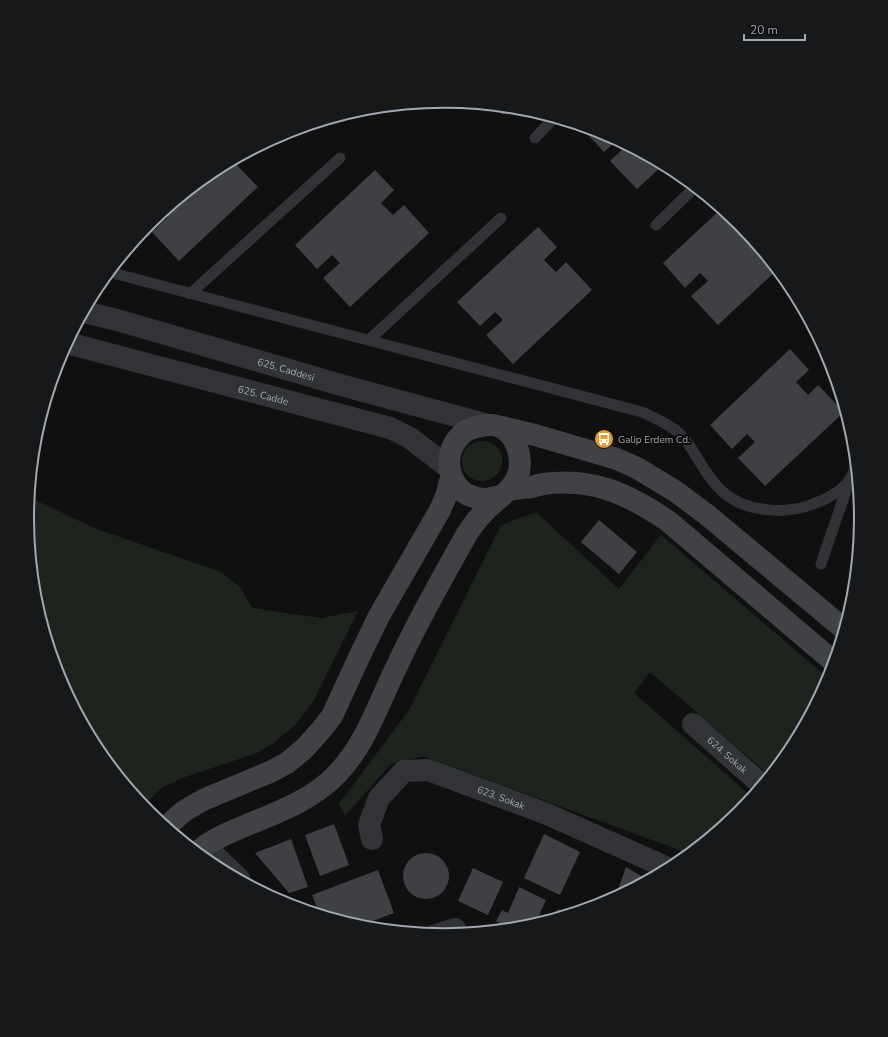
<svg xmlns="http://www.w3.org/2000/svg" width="888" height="1037" viewBox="0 0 888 1037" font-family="'Nunito Sans',sans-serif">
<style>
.green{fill:#1d241d}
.building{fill:#3f4044}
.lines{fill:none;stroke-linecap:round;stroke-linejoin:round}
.service{stroke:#313336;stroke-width:11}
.minor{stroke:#313336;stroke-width:22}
.tertiary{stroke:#313336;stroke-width:22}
.secondary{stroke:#404246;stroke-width:22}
.labels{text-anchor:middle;stroke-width:4;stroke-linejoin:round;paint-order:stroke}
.street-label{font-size:10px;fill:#a2a8b1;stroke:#0b0b0c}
.poi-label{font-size:10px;fill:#a2a8b1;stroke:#0b0b0c;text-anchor:start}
.rim{fill:none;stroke:#a2a8b1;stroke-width:2}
</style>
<rect width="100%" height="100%" fill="#101011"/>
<g class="green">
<circle cx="482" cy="461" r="20"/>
<polygon points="29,497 94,528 221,572 240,587 252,608 321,618 358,611 313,702 295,725 275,742 257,753 185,777 163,787 143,806 97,750 59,678 35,600 27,518"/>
<polygon points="536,512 619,589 661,535 829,679 791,750 770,776 650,672 634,693 752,797 739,814 690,854 423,756 391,764 345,816 339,804 409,710 501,525"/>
</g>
<g class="building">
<polygon points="495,107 504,107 511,108 503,115"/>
<polygon points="583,127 604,133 617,140 604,152 582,128"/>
<polygon points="627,145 663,165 637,189 610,161"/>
<polygon points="233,161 258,187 179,261 152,232 168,217 164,212 213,172 220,168 222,169"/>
<polygon points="375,170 394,190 381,203 393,215 404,205 429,233 350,307 323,278 340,263 332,255 317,269 295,245"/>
<polygon points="721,209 739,224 777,270 718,325 691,296 708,281 700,273 685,288 663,263"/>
<polygon points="538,227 557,247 544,260 556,272 566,262 592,290 513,364 486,335 503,320 495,312 480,326 457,302"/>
<polygon points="790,349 809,370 796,382 808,395 818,385 844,412 765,486 738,458 755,442 747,434 732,449 710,425"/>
<polygon points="599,520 637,552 619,574 581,542"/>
<polygon points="334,824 349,865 320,876 305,835"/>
<polygon points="544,834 580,852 560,895 524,878"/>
<polygon points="291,839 308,887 289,893 255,853"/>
<circle cx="426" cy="876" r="23"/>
<polygon points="626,867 648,880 615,898"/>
<polygon points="473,868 503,882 488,915 458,901"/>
<polygon points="378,870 394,913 359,926 320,915 312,895"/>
<polygon points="519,887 546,900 535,925 525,928 512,929 496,921 502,910 508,913"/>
<polygon points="558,909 569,914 553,919"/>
</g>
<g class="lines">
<g class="service">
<polyline points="535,138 554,118"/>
<polyline points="656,225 695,187"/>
<path d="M109 272 642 412C654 418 669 424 679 433 692 445 698 462 709 476 713 481 717 487 723 492 745 512 786 515 813 504 825 500 843 491 850 479 853 475 854 470 856 465"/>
<polyline points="190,294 340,158"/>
<polyline points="369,340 501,218"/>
<polyline points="821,564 849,482"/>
</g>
<g class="minor">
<path id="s1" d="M693 724 762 785"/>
<path id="s2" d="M372 839 369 825 379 798 404 771 428 770 547 814 670 869"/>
<polyline points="205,846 239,879"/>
<polyline points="436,935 455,929"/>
</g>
<g class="tertiary">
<path id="s3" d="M84 312 117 320 348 387 489 425"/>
<path id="s4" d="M67 343 390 428 410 438 449 468"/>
</g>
<g class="secondary">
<polyline points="502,427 535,435 617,459 637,468 675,491 706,514 844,629"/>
<path d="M510 490C517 488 524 488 531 487 535 486 539 485 543 484 593 477 628 494 668 521L834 662"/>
<polyline points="166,827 184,811 205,799 270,772 287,763 304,749 321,730 332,716 361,653 379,616 440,510 446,496 451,478"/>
<path d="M197 853C211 839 229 833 247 825 279 812 312 800 337 774 366 744 378 704 396 668 416 624 440 582 463 541 469 529 478 518 487 509 499 497 514 490 519 472 522 456 517 436 502 428 493 422 477 426 467 430 462 433 458 438 455 442 442 464 452 494 478 498 485 500 493 498 500 496"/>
</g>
</g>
<defs>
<g id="bus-disc" transform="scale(1)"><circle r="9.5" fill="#e29b37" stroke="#0b0b0c"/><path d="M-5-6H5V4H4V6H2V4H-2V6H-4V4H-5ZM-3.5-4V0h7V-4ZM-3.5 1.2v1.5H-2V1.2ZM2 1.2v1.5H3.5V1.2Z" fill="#fff"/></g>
</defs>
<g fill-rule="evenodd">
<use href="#bus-disc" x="604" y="439"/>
</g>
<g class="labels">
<g class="street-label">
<text dy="4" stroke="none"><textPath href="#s3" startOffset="210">625. Caddesi</textPath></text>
<text dy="4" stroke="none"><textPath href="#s4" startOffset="203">625. Cadde</textPath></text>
<text dy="4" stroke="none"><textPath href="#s1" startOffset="46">624. Sokak</textPath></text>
<text dy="4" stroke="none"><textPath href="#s2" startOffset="182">623. Sokak</textPath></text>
</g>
<g class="poi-label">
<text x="618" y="443">Galip Erdem Cd.</text>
</g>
</g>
<path d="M0 0H888V1037H0ZM34 518a410 410 0 1 1 820 0a410 410 0 1 1-820 0Z" fill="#171819" fill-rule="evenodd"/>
<path class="rim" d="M34 518a410 410 0 1 1 820 0a410 410 0 1 1-820 0Z"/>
<path d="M744 34v6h61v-6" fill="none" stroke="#a2a8b1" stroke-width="2"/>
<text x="750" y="34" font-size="12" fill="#a2a8b1" stroke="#0b0b0c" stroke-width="3" paint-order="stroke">20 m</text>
</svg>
